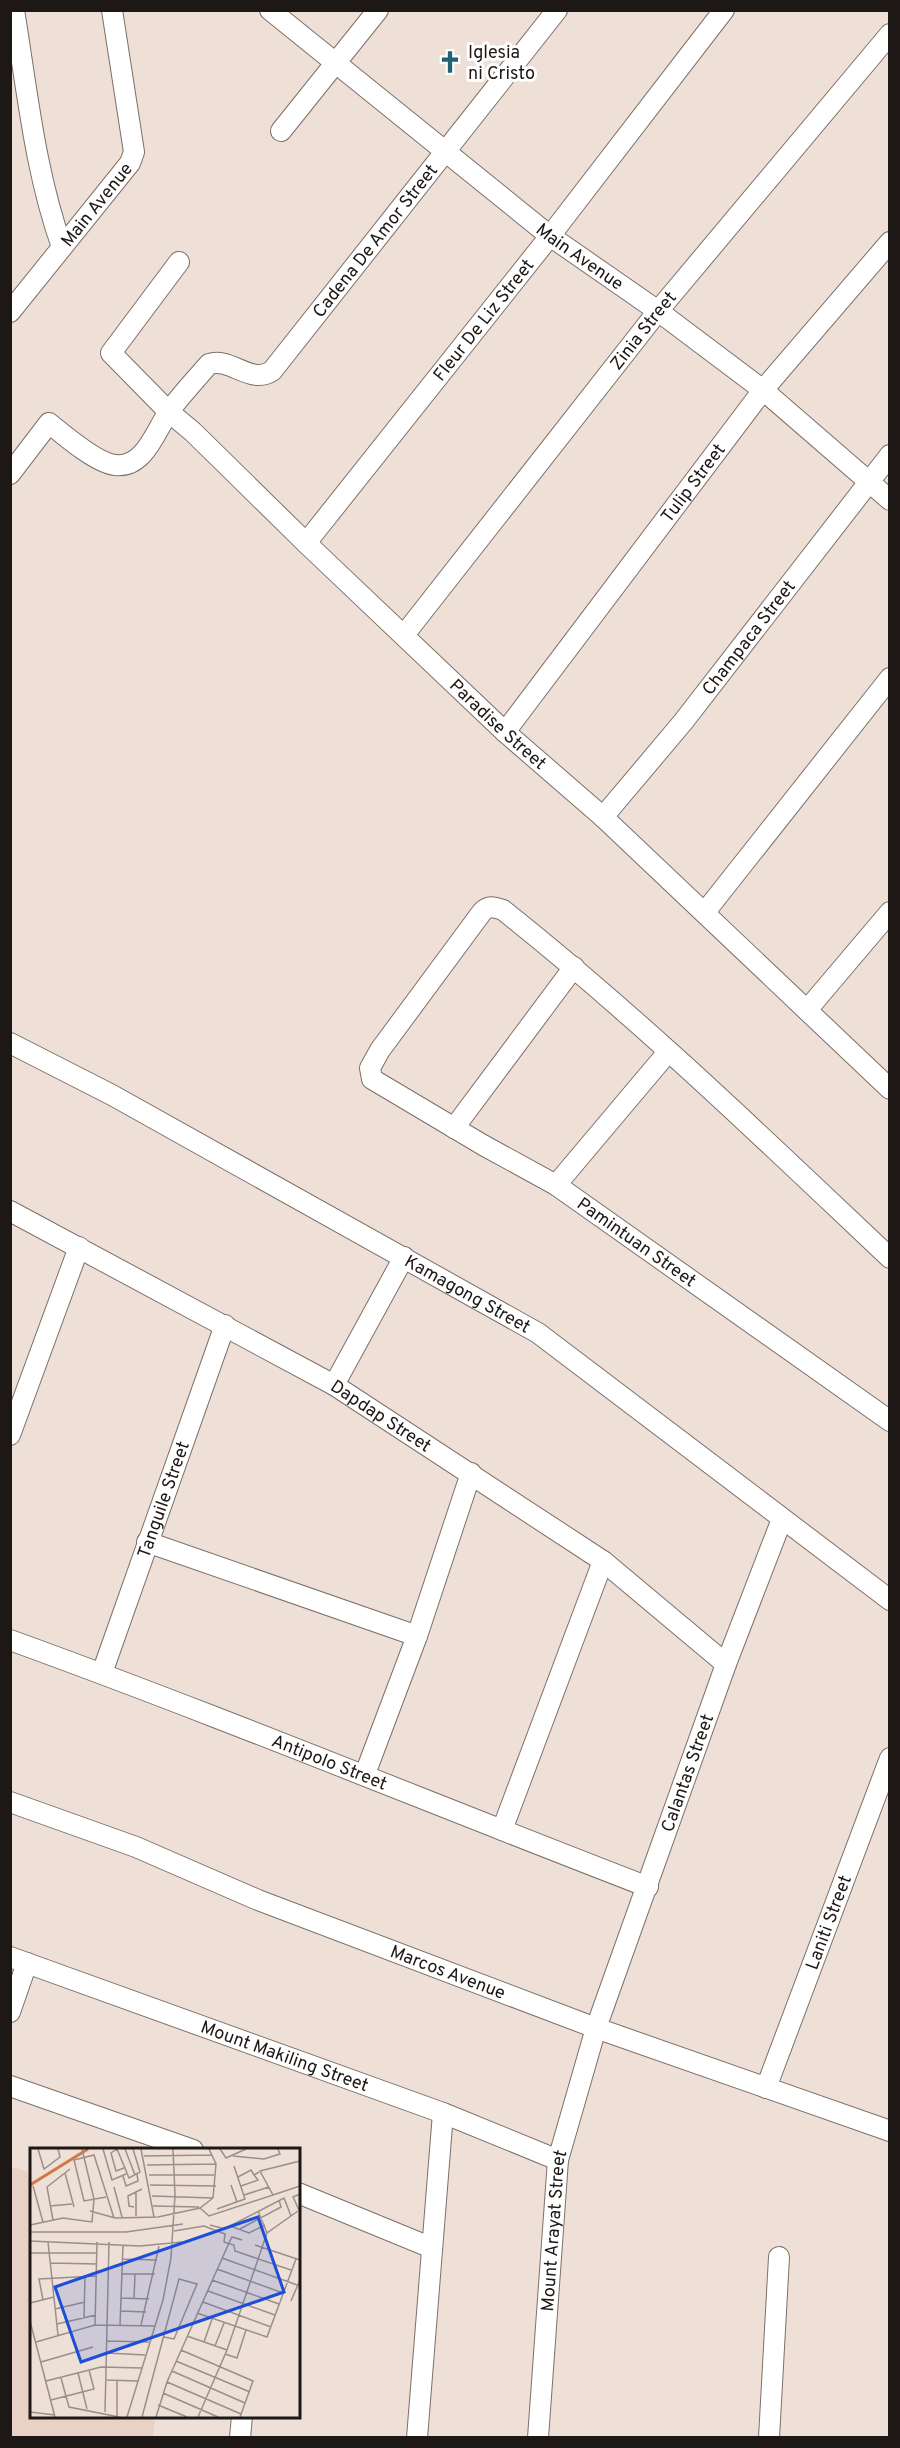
<svg xmlns="http://www.w3.org/2000/svg" width="900" height="2448" viewBox="0 0 900 2448" font-family="Overpass,sans-serif">
<style>
.built{fill:#e8d2c6}
.lines{fill:none;stroke-linecap:round;stroke-linejoin:round}
.minor-casing{stroke:#7d7069;stroke-width:22}
.minor{stroke:#fff;stroke-width:20}
.labels{text-anchor:middle;stroke-width:6;stroke-linejoin:round;paint-order:stroke}
.poi-label{font-size:18px;fill:#1d1816;stroke:#fff;text-anchor:start}
.street-label{font-size:18px;fill:#1d1816;stroke:#fff}
.inset-river{fill:none;stroke:#d07947;stroke-width:3}
.inset-road{fill:none;stroke:#9a8f8a;stroke-width:1.5}
.view{fill:#1d4ed8;fill-opacity:0.15;stroke:#1d4ed8;stroke-width:3}
.inset-edge{fill:none;stroke:#1d1816;stroke-width:3}
</style>
<rect width="100%" height="100%" fill="#eedfd7"/>
<polygon class="built" points="13,2167 31,2173 32,2416 155,2417 153,2437 11,2437 10,2174"/>
<g class="lines">
<g class="minor-casing">
<g id="minor">
<path d="M14 10C27 89 35 172 62 247"/>
<path id="s1" d="M270 10 550 236 658 311 763 390 890 500"/>
<polyline points="281,131 378,10"/>
<path id="s2" d="M179 262 111 353 169 412 193 432 306 543 505 732 603 817 890 1089"/>
<path id="s3" d="M10 312 130 163 134 152 112 10"/>
<path id="s4" d="M10 474 49 423C64 435 96 463 115 465 145 469 156 429 170 410 182 394 196 379 209 364 231 357 250 385 272 371L557 10"/>
<path id="s5" d="M306 543 550 236 724 10"/>
<path id="s6" d="M404 635 658 311 890 34"/>
<path id="s7" d="M505 732 763 390 890 242"/>
<path id="s8" d="M603 817 683 722 890 455"/>
<polyline points="705,912 890,678"/>
<polyline points="807,1010 890,912"/>
<path id="s9" d="M10 1043 112 1095 538 1333 890 1600"/>
<polyline points="454,1128 574,967"/>
<polyline points="556,1185 668,1052"/>
<path id="s10" d="M10 1211 334 1385 603 1561 726 1664"/>
<path id="s11" d="M890 1258C764 1139 639 1018 503 910 494 907 489 905 482 912L380 1050 370 1068 372 1079 483 1145 556 1185 890 1421"/>
<polyline points="334,1385 404,1257"/>
<polyline points="10,1435 79,1247"/>
<polyline points="147,1542 417,1636"/>
<path id="s12" d="M10 1640C225 1718 435 1805 648 1887"/>
<path id="s13" d="M102 1673 225 1325"/>
<polyline points="365,1774 417,1636 471,1473"/>
<path id="s14" d="M10 1802 136 1847 258 1900 596 2028 890 2131"/>
<polyline points="502,1830 603,1561"/>
<path id="s15" d="M10 1957 443 2113 558 2160"/>
<polyline points="10,2012 27,1963"/>
<polyline points="10,2086 193,2150"/>
<path id="s16" d="M766 2088 890 1758"/>
<polyline points="298,2193 432,2248"/>
<polyline points="240,2438 242,2416"/>
<polyline points="417,2438 443,2113"/>
<path id="s17" d="M538 2438 558 2160 596 2028 726 1664 782 1519"/>
<polyline points="769,2438 779,2257"/>
</g>
</g>
<use href="#minor" class="minor"/>
</g>
<defs>
<g id="church-bare" transform="scale(1.8)"><path d="M-1.2-6h2.4v3.5h3.3v2.4h-3.3V6h-2.4V-.1h-3.3v-2.4h3.3Z" fill="#206376" stroke="#fff" stroke-width="2.5" paint-order="stroke"/></g>
</defs>
<g fill-rule="evenodd">
<use href="#church-bare" x="450" y="62"/>
</g>
<g class="labels">
<g class="poi-label">
<text x="468" y="58">Iglesia<tspan x="468" dy="21">ni Cristo</tspan></text>
</g>
<g class="street-label">
<text dy="6" stroke="none"><textPath href="#s3" startOffset="138">Main Avenue</textPath></text>
<text dy="6" stroke="none"><textPath href="#s4" startOffset="518">Cadena De Amor Street</textPath></text>
<text dy="6" stroke="none"><textPath href="#s1" startOffset="396">Main Avenue</textPath></text>
<text dy="6" stroke="none"><textPath href="#s5" startOffset="285">Fleur De Liz Street</textPath></text>
<text dy="6" stroke="none"><textPath href="#s6" startOffset="387">Zinia Street</textPath></text>
<text dy="6" stroke="none"><textPath href="#s7" startOffset="312">Tulip Street</textPath></text>
<text dy="6" stroke="none"><textPath href="#s8" startOffset="231">Champaca Street</textPath></text>
<text dy="6" stroke="none"><textPath href="#s2" startOffset="650">Paradise Street</textPath></text>
<text dy="6" stroke="none"><textPath href="#s11" startOffset="1058">Pamintuan Street</textPath></text>
<text dy="6" stroke="none"><textPath href="#s9" startOffset="522">Kamagong Street</textPath></text>
<text dy="6" stroke="none"><textPath href="#s10" startOffset="424">Dapdap Street</textPath></text>
<text dy="6" stroke="none"><textPath href="#s13" startOffset="184">Tanguile Street</textPath></text>
<text dy="6" stroke="none"><textPath href="#s12" startOffset="342">Antipolo Street</textPath></text>
<text dy="6" stroke="none"><textPath href="#s17" startOffset="687">Calantas Street</textPath></text>
<text dy="6" stroke="none"><textPath href="#s16" startOffset="177">Laniti Street</textPath></text>
<text dy="6" stroke="none"><textPath href="#s14" startOffset="470">Marcos Avenue</textPath></text>
<text dy="6" stroke="none"><textPath href="#s15" startOffset="292">Mount Makiling Street</textPath></text>
<text dy="6" stroke="none"><textPath href="#s17" startOffset="208">Mount Arayat Street</textPath></text>
</g>
</g>
<g transform="translate(30 2148)">
<rect width="270" height="270" fill="#eedfd7"/>
<path class="inset-river" d="M0 37 58 1"/>
<path class="inset-road" d="M8 1 14 21 30 9 28 1M73 1 82 32 96 26M87 1 99 30 110 24 103 1M87 1 81 5 86 23 94 20M95 1 105 27M111 1 124 69M179 1 186 16 183 50M190 1 196 10 216 1M114 8 182 7M203 8 234 11 250 6 248 1M117 17 186 16M35 25 44 59M119 27H184M93 28 96 38 108 33 107 26M208 29 221 22 224 27M120 37 186 38M201 37 207 54M3 38 13 74M211 38 228 32 224 27 229 24M84 39 92 69M214 47 239 39M243 47 230 23 270 13M122 48 183 50M76 49 54 53 44 12 64 7 84 70M20 58 42 56M123 58 169 59M104 59 99 58 98 48 112 41M170 60 179 68 270 38M187 61 215 51 204 18M269 62 263 49 270 46M60 63 85 70 128 69 170 60 183 50M228 63 237 85M106 68V44M23 72 17 39 40 21M0 77 33 70 62 74 64 51 52 1M180 77 195 81 200 78M235 77 219 85 200 78 254 50 261 68M210 81 251 59 249 52M144 83 174 78 195 86 194 94 204 97 205 103 261 122M0 84H96L153 76M0 93 110 98 152 94M18 94 28 187M225 97 270 112M0 105H67M192 110 270 138M93 111 127 112M20 115 67 116M187 121 253 145M92 126H125M182 132 249 156M178 143 245 167M91 150 119 151M104 151 105 126M13 152 9 131 66 128M261 153 270 132M173 154 241 179M0 155 24 149M25 161 55 154M91 163 116 164M167 165 237 189 266 111M54 170 55 128M0 173 25 269M27 176 66 167M65 177 67 94M90 177 93 97M111 177 129 98M157 188 197 202M77 193 119 194M6 194 65 177 124 178M174 194 182 171M185 198 194 175M151 202 223 233 210 269M77 205 115 207M195 206 207 210 216 182M146 213 220 244M11 214 63 199M142 223 215 255M48 225 57 261M31 230 39 259 89 269M75 232 108 233M16 233 71 219 112 220M137 234 211 266M133 245 188 269M21 252 64 241 59 222M128 257 157 269M0 264 25 267M75 264 79 94M87 268V232M97 269 133 152 141 110 145 47 143 1M112 269 149 131 167 136 144 191 134 189M126 269 137 234 199 95 202 89 212 92M168 269 197 202 237 85 268 63"/>
<path class="view" d="M228 69 254 144 51 214 25 139Z"/>
<rect width="270" height="270" class="inset-edge"/>
</g>
<rect width="900" height="2448" fill="none" stroke="#1d1816" stroke-width="24"/>
</svg>
